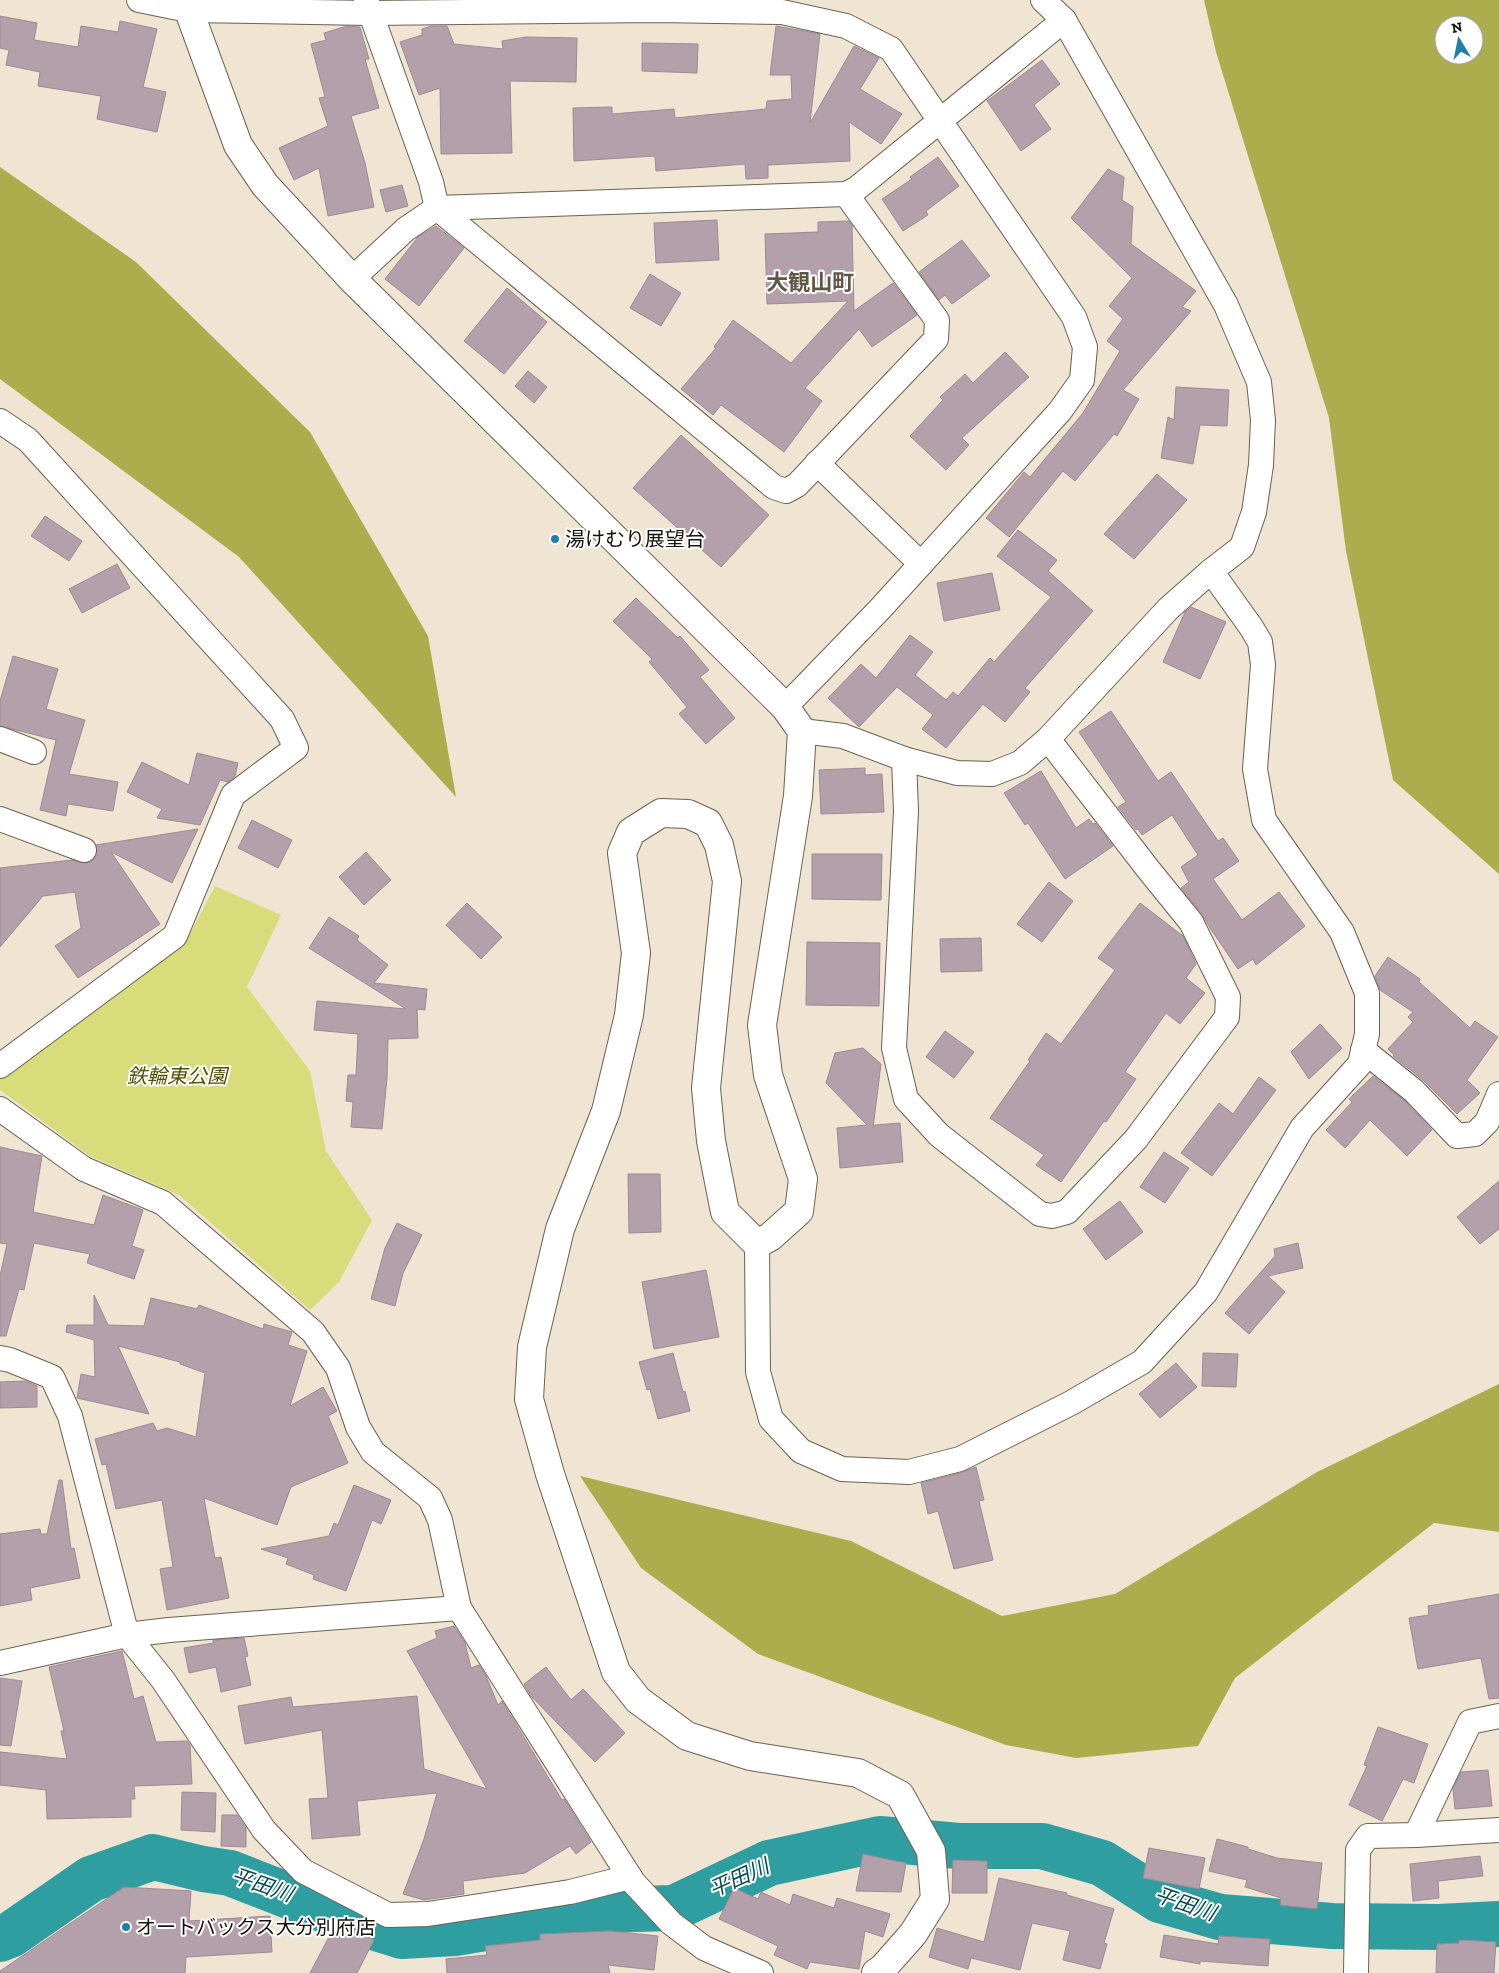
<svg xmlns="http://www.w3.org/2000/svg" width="1499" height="1973" viewBox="0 0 1499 1973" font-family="'Zilla Slab','Noto Sans JP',serif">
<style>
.green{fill:#d8dc7b}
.forest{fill:#acae4e;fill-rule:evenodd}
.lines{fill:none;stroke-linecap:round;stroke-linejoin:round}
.river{stroke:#2f9ea1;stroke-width:46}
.building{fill:#b4a0aa;stroke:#9d8a94}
.minor-casing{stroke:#6a6151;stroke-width:26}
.tertiary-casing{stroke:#6a6151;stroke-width:30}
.minor{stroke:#fff;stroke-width:24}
.tertiary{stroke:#fff;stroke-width:28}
.poi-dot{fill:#1f7fab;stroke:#fff;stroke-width:2}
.labels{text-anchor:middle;stroke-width:4;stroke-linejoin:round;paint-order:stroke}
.poi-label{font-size:20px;fill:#16130c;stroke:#fff;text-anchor:start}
.park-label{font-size:20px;font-style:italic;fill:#505103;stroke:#fff}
.water-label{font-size:21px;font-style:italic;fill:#0a4b4d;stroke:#fff}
.quarter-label{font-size:22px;font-weight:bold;fill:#5f5646;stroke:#fff}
</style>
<rect width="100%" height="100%" fill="#f0e5d2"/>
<polygon class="green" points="215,886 281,915 247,987 310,1071 326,1151 372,1220 339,1282 310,1310 179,1195 90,1156 0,1090 0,1067 190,934"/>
<g class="forest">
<path d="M1204 0H1499V874L1393 780 1346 551 1329 418 1216 52ZM1444 25H1474V55H1444Z"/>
<polygon points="0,167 136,262 310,432 428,636 456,797 239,557 0,379"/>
<polygon points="1499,1384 1499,1532 1434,1523 1235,1678 1198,1746 1076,1758 1006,1745 758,1654 641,1568 580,1476 851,1541 1002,1616 1115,1594 1317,1472"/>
</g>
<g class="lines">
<polyline class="river" points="0,1939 10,1935 91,1879 153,1857 203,1869 230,1873 348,1919 402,1936 455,1933 594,1910 674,1908 769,1863 880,1839 959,1846 1042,1846 1102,1863 1160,1900 1220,1917 1332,1926 1439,1927 1499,1924"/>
</g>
<g class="building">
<polygon points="0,16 37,23 34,40 78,47 81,26 118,32 120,21 157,29 143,87 166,92 157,132 97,119 101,96 38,86 40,72 6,65 9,50 0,48"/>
<polygon points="347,26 360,27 369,59 365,59 379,108 351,116 365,163 374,207 328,216 319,168 294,180 279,148 328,126 319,98 325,97 311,44 326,40 324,33"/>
<polygon points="431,26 447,26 454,44 503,49 502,41 526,37 577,38 576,82 510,81 512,153 441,154 440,88 419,95 400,42 422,35 422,29"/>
<polygon points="776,26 820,34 810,123 854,46 879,58 860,89 902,114 881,144 849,122 850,161 768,165 768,178 746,179 745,164 656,171 655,156 574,161 573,108 612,107 612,114 674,109 675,118 766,109 767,101 792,99 791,75 770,75"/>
<polygon points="642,43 698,44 697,73 642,71"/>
<polygon points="1042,60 1060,84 1034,105 1051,129 1021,151 987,101"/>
<polygon points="938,157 959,186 926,211 928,215 903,231 882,199 912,179 910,177"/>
<polygon points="1108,169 1124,177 1122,200 1133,207 1131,244 1196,291 1182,307 1191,311 1123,390 1139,399 1117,436 1114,434 1075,481 1063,471 1009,537 986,518 1024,472 1030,477 1083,413 1120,351 1107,341 1123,319 1109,306 1132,278 1071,218"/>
<polygon points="402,185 408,206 386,212 380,190"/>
<polygon points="717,220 719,260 656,263 654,223"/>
<polygon points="849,221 852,226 854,311 893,283 917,315 872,347 859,329 805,388 822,401 784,452 721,405 713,415 681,389 716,348 714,347 733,320 791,363 848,301 767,304 765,234 818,232 818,222"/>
<polygon points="436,226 464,248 419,306 385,279 418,237"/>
<polygon points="962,240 990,276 952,304 945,295 939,300 919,272"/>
<polygon points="650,274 681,293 661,326 630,308"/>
<polygon points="507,288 547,322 504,374 464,341"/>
<polygon points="1005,352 1029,377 962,438 969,445 946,470 910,436 943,400 940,397 965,374 973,383"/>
<polygon points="528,371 547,387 534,403 515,386"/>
<polygon points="1176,387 1229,390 1227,426 1200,425 1193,464 1161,458 1168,417 1174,420"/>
<polygon points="681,435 769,515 721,567 633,488"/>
<polygon points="1157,474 1187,500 1134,559 1104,534"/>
<polygon points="45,516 82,541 69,561 31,536"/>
<polygon points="1018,530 1057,560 1048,571 1093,611 1025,688 1030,692 1005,722 983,704 946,748 922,729 933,715 897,687 859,727 828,698 861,664 876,678 910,635 933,652 915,675 946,700 953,692 958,696 990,658 994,662 1051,597 997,556"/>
<polygon points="117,564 130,588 82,613 69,589"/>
<polygon points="992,573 1000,610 944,621 937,583"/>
<polygon points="636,598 678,638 680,636 709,670 700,677 735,718 706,744 679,714 687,707 649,662 652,659 613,621"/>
<polygon points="1191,607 1226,622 1200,679 1163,662 1185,612"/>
<polygon points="13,656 58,669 46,709 85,720 69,774 118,782 113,811 68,804 66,816 40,810 56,740 0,726 0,701"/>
<polygon points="1111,711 1158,781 1171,772 1218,841 1223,838 1239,861 1213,879 1242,920 1279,892 1305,926 1256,965 1253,959 1238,969 1210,928 1202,914 1181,888 1189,882 1181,867 1198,855 1172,815 1142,835 1138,829 1136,830 1118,807 1126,802 1079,732"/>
<polygon points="197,753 238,763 235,776 228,782 220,780 200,825 157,818 162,809 127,792 142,762 189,785"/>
<polygon points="865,768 865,775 882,774 884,812 821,814 819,770"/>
<polygon points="1041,771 1076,828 1089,819 1093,824 1095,823 1113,846 1065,879 1028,823 1025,825 1004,793"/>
<polygon points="252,820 292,840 278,868 238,848"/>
<polygon points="198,829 172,883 111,852 160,924 78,978 55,946 81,928 75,892 43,896 0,947 0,868 72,860 87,863 92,861 97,855 96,845"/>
<polygon points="366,852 391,880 364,905 339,877"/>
<polygon points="812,854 882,854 881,900 812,899"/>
<polygon points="1049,882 1073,901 1042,942 1017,924"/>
<polygon points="467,903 502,937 481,959 446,925"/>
<polygon points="1140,903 1183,936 1196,964 1186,978 1205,993 1180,1024 1166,1013 1125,1072 1136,1079 1106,1122 1104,1121 1061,1182 1036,1165 1044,1155 990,1118 1030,1061 1028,1060 1046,1033 1061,1044 1115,970 1098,958"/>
<polygon points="329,917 359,936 357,940 388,965 374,983 427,989 425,1010 417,1009 418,1038 388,1039 387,1078 382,1129 351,1127 353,1102 346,1101 348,1075 356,1075 358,1034 314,1030 317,1001 406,1009 309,948"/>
<polygon points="981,938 982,971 941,972 940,939"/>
<polygon points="807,942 880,943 879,1006 806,1005"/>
<polygon points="1388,957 1420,979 1419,982 1470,1028 1475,1021 1498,1037 1467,1080 1480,1093 1457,1114 1423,1080 1393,1056 1394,1055 1388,1049 1413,1022 1408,1017 1413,1012 1380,990 1375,976"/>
<polygon points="1320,1024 1342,1048 1309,1079 1291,1052"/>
<polygon points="945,1031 974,1052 954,1078 926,1057"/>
<polygon points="863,1048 881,1064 873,1128 875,1125 900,1123 903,1162 840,1168 837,1128 867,1125 826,1083 835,1053"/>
<polygon points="1373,1076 1405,1101 1432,1130 1407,1156 1370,1120 1345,1148 1326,1130 1352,1102 1349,1099"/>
<polygon points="1259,1077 1276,1090 1212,1176 1181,1153 1219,1103 1233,1114"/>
<polygon points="0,1147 42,1156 33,1212 94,1225 103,1195 143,1210 132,1246 144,1250 134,1279 87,1263 90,1254 34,1243 24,1290 19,1289 6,1336 0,1336 0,1276 7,1244 0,1243"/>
<polygon points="1164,1152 1189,1168 1165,1203 1140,1187"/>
<polygon points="628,1174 660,1174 661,1232 629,1233"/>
<polygon points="1499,1181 1499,1229 1480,1244 1457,1217"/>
<polygon points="1120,1201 1143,1232 1106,1260 1083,1229"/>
<polygon points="397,1223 422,1235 403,1273 395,1306 371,1299 385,1248"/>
<polygon points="1298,1243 1303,1268 1268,1276 1285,1292 1249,1334 1225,1313 1275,1256 1274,1249"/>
<polygon points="706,1270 719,1337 654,1349 642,1282"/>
<polygon points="94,1295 108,1325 144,1326 151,1298 197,1309 199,1305 263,1329 264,1324 292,1332 288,1345 307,1351 290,1406 323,1387 337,1411 328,1416 348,1463 291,1487 277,1525 204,1498 215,1558 221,1557 229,1598 167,1610 160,1569 173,1567 162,1500 116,1509 106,1464 102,1465 95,1439 153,1423 157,1431 167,1428 196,1437 205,1373 180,1364 180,1362 118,1346 149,1414 77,1398 81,1374 95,1377 94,1340 66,1332 67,1325 94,1325"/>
<polygon points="673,1353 683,1392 685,1391 690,1411 658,1419 650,1389 647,1390 639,1362"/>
<polygon points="1203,1353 1238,1354 1236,1387 1202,1386"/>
<polygon points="1176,1363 1197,1387 1160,1418 1139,1394"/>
<polygon points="25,1381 37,1386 37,1407 0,1408 0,1382"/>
<polygon points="976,1467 984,1500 979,1501 993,1560 954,1569 938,1511 928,1514 921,1483 963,1472"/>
<polygon points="59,1480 62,1480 71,1549 74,1548 80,1578 30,1588 32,1600 0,1606 0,1534 40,1529 41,1534 47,1534"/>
<polygon points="354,1485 391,1500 381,1524 372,1520 346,1591 313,1579 314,1575 286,1564 288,1558 261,1549 329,1536 334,1523 338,1525"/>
<polygon points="1499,1594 1499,1698 1489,1699 1481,1658 1418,1669 1409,1618 1429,1615 1428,1606"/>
<polygon points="454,1626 465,1643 471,1668 479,1665 486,1676 498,1705 502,1701 562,1800 564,1799 591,1842 576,1854 570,1846 525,1873 463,1881 464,1894 424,1900 403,1894 424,1839 437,1793 357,1801 360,1835 312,1839 309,1799 328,1798 322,1730 245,1744 238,1706 291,1697 293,1707 417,1696 424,1769 487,1789 407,1651 437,1638 435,1631"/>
<polygon points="244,1638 248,1656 245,1657 251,1685 221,1692 216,1667 189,1673 184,1648 213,1643 213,1640"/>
<polygon points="122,1651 134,1699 143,1696 156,1742 187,1741 190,1745 192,1784 134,1786 135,1799 131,1799 131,1817 47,1819 46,1790 0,1785 0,1752 67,1759 61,1731 64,1731 49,1667"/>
<polygon points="546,1667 571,1700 583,1689 625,1733 595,1762 531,1696 524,1684"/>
<polygon points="0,1678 22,1681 11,1746 0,1745"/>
<polygon points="1378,1727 1428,1744 1414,1783 1403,1779 1382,1821 1349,1805 1367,1766 1364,1765"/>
<polygon points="1488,1770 1492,1806 1455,1809 1453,1789 1461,1772"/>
<polygon points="182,1792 216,1793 215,1832 181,1830"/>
<polygon points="222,1815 237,1815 246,1828 246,1847 221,1846"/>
<polygon points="1217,1839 1248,1847 1248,1849 1277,1858 1322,1863 1317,1909 1280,1905 1281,1898 1245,1887 1247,1880 1209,1871"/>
<polygon points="1149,1848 1205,1858 1199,1889 1143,1878"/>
<polygon points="863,1854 906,1863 901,1892 856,1891"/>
<polygon points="1480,1856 1483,1876 1438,1881 1439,1898 1413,1901 1410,1864"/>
<polygon points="953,1860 987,1861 987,1893 952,1893"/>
<polygon points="999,1878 1067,1893 1067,1895 1114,1909 1104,1943 1107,1944 1100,1969 1063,1960 1070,1931 1032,1923 1020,1970 971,1958 968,1969 929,1957 937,1928 984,1942"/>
<polygon points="124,1887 191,1891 189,1921 270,1916 272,1952 186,1957 185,1973 0,1973 0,1971"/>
<polygon points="734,1888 758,1899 761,1892 790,1905 793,1894 834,1908 837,1898 890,1914 883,1937 865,1931 859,1969 810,1962 807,1969 774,1955 778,1946 719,1919"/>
<polygon points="338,1920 374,1940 357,1973 310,1973"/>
<polygon points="611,1931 658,1936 654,1970 608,1965 610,1973 447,1973 446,1959 487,1955 485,1946 540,1940 540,1934"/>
<polygon points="1164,1935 1218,1944 1219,1936 1270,1939 1268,1966 1200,1961 1200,1964 1160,1957"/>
<polygon points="1459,1940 1496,1942 1494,1973 1436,1973 1437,1944 1459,1943"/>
</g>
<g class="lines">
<g class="minor-casing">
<g id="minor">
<polyline points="139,0 188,10 370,13 657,10 782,12 846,26 891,49 1074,317 1085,347 1082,380 1060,411 880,609 785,707"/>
<polyline points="366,0 431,182 437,208 774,487 786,491 797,485 936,339 937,320 846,194"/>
<polyline points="352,279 406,229 437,208 846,194 856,189 1064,20"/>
<polyline points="0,421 28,440 282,719 296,748 233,795 175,936 0,1066"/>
<polyline points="817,463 921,564"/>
<polyline points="802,731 843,736 904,759 957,773 992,774 1020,763 1048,739 1168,609 1211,571 1242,547 1254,512 1261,465 1263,420 1259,382 1226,305 1064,20 1043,0"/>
<polyline points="0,739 34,752"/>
<polyline points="904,759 906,811 894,1048 906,1099 939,1135 1040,1214 1052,1216 1067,1212 1136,1139 1227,1017 1228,997 1191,922 1148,869 1048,739"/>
<polyline points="0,819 84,850"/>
<polyline points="1363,1050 1414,1091 1457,1136 1475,1134 1487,1122 1499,1094"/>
<polyline points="0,1109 84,1169 163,1203 313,1332 338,1368 358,1427 373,1452 430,1498 440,1520 459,1608 633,1882 671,1923 704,1948 761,1973"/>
<polyline points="757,1244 758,1372 771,1419 801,1451 842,1469 909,1472 960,1459 1071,1403 1142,1362 1206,1292 1302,1128 1360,1064 1367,1034 1367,993 1342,932 1264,820 1255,769 1263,665 1260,642 1251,627 1211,571"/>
<polyline points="0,1358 10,1360 52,1377 70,1416 127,1635 163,1680 264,1830 303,1871 388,1915 428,1914 570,1892 630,1877"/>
<polyline points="0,1663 127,1635 169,1630 459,1608"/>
<polyline points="1416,1835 1470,1722 1499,1716"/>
<polyline points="1356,1973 1358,1850 1368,1836 1416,1835 1499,1830"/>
</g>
</g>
<g class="tertiary-casing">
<polyline id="tertiary" points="185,0 238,145 265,185 352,279 785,707 802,731 798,796 762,1025 768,1075 803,1179 799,1211 770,1237 757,1244 725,1212 711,1141 706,1088 727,881 719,845 708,823 688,814 661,813 631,832 622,853 636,953 629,1015 606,1111 560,1229 532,1347 529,1399 550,1474 616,1672 638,1700 687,1736 750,1756 858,1773 900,1795 931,1851 935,1899 913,1934 883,1968 876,1973"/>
</g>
<use href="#minor" class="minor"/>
<use href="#tertiary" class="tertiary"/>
</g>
<g class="poi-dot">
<circle cx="555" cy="539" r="5"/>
<circle cx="126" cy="1927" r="5"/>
</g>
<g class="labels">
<g class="poi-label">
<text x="565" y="546">湯けむり展望台</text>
<text x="136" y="1934">オートバックス大分別府店</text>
</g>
<g class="park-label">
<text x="177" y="1083">鉄輪東公園</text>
</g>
<g class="water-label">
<text transform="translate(739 1878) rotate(-24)" y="7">平田川</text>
<text transform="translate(262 1885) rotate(19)" y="7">平田川</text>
<text transform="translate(1185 1904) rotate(19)" y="7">平田川</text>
</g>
<g class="quarter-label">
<text x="810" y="290">大観山町</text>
</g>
</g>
<g transform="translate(1459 40) rotate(350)"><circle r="24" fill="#ffffff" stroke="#a2a19e"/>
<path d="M0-4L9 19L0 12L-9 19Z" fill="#1f7fab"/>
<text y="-8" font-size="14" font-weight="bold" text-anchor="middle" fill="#16130c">N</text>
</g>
</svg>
